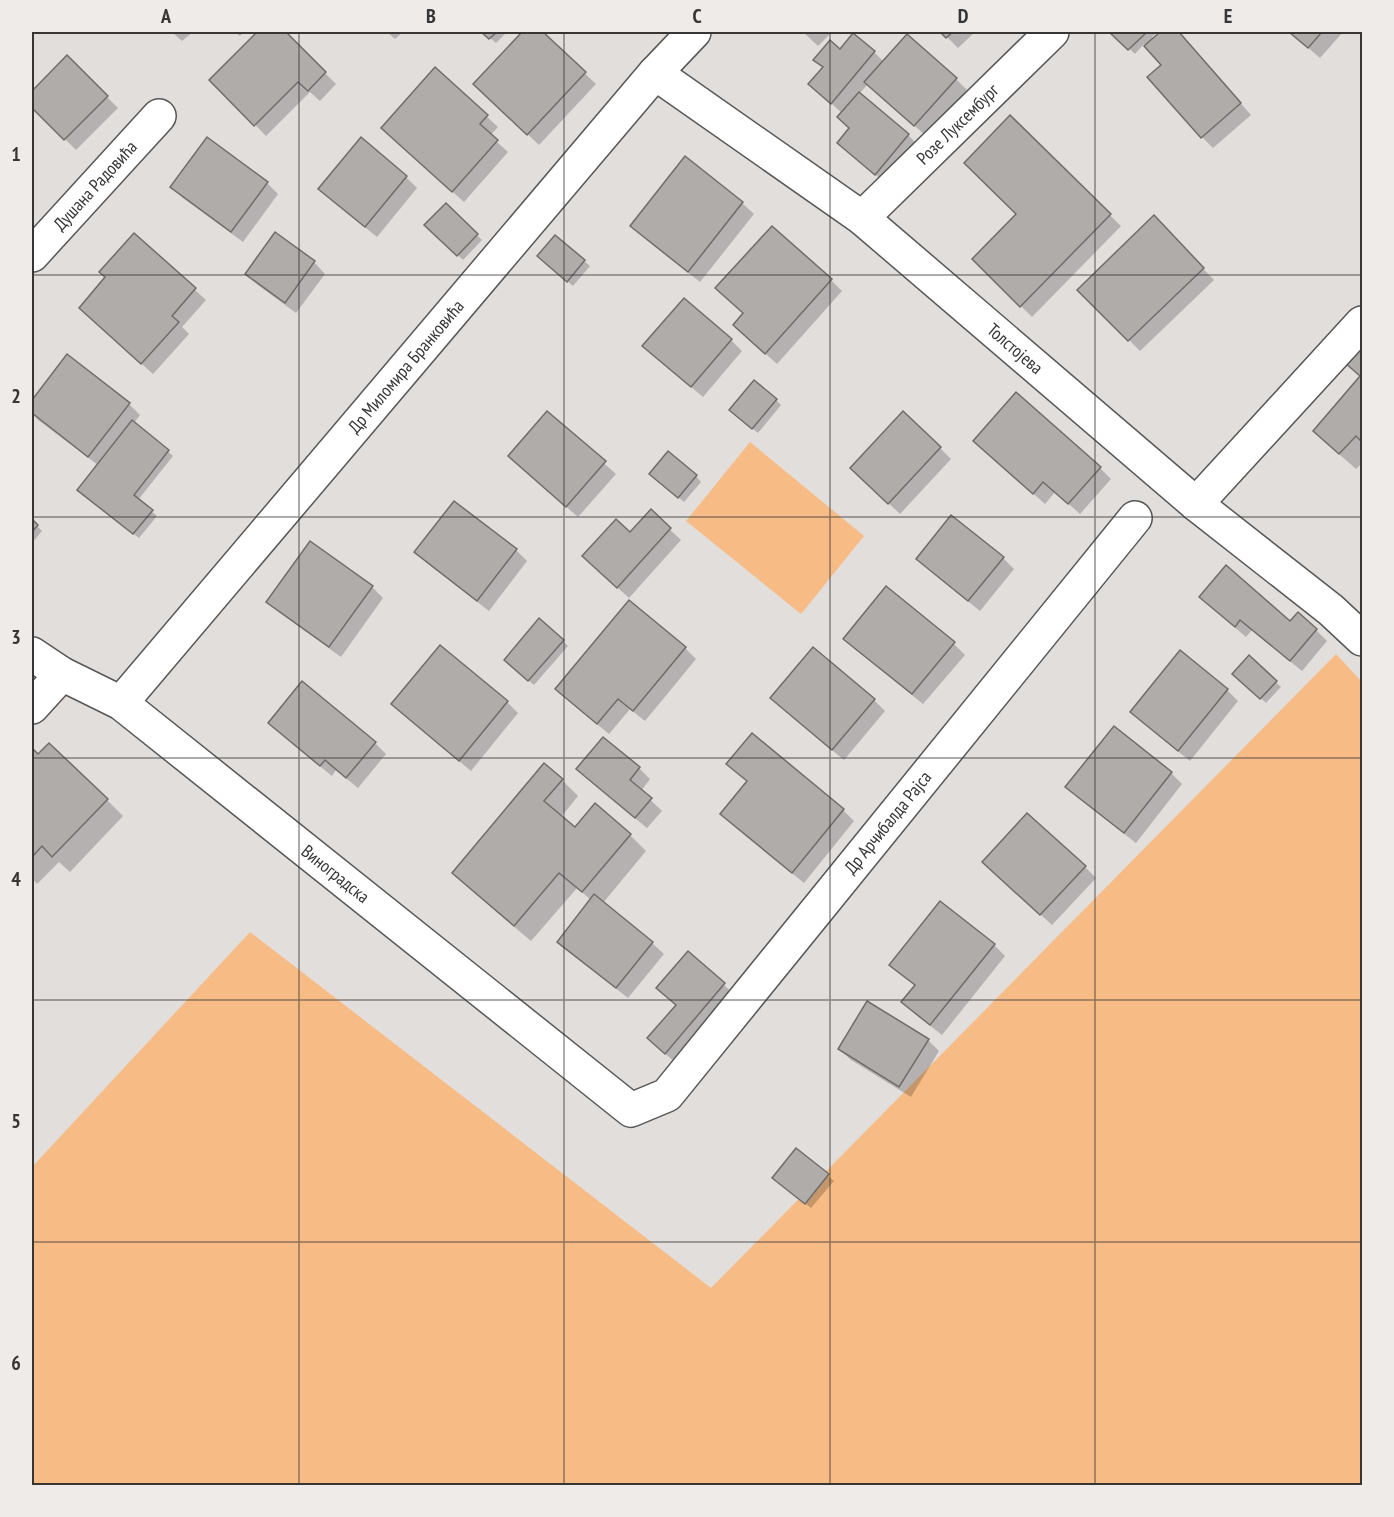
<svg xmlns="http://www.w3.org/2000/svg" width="1394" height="1517" viewBox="0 0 1394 1517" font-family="'PT Sans Narrow',sans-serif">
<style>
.green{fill:#f7bc85}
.shadow{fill:#0003}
.building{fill:#afacaa;stroke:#6f6c6a;stroke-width:1.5}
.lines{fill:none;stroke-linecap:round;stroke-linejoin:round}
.minor-casing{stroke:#595755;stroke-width:36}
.minor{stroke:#fff;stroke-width:33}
.grid{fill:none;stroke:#373635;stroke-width:1.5;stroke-opacity:0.55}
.labels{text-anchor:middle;stroke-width:4.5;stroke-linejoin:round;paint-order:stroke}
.street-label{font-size:18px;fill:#373635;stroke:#eeebe9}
.neatline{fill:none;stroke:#373635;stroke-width:2}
.grid-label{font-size:20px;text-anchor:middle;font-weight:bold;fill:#373635}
</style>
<rect width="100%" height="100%" fill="#e1dedc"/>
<g class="green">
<polygon points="750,442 864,536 801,614 686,521"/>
<polygon points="1336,654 1362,682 1362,1485 32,1485 32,1167 250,932 711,1288"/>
</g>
<g class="shadow">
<polygon points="172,32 193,32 182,41"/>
<polygon points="235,32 244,32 240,36"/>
<polygon points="259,32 284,32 336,84 320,101 310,92 266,136 211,80"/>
<polygon points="387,32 403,32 395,39"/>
<polygon points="483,32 507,32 496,43"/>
<polygon points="524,32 541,32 596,84 539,145 475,84"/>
<polygon points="803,32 832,32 818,46"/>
<polygon points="942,32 975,32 958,48"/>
<polygon points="1111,32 1157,32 1152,37 1153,39 1162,32 1178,32 1251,115 1213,148 1202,137 1163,66 1144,44 1135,54"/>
<polygon points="1290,32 1343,32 1320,58"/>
<polygon points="840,51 874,52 884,62 956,79 967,90 926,136 868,84 859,94 908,135 919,146 887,184 850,154 850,129 842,113 822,95 824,68 815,60"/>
<polygon points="67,57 118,108 76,150 32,106 32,93"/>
<polygon points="435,69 498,127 490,136 508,152 464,202 394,139"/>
<polygon points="1010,117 1121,226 1032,317 974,259 1018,214"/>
<polygon points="686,158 742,203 754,214 700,282 643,237 632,226"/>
<polygon points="406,177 417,188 377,237 331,200 320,189"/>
<polygon points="267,183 278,194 243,242 183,198 172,187"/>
<polygon points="446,206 482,240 463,260 427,225"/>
<polygon points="1154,218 1214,280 1140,351 1079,290"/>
<polygon points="276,234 314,262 325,274 296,313 258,285 247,274"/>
<polygon points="134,235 206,300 182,327 189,334 153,374 92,319 107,278"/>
<polygon points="555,237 590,266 573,286 544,261"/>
<polygon points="831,280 842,291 777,364 746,336 745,314"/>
<polygon points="731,340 742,351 703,397 656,357"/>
<polygon points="1362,343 1362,463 1356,469 1331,447 1362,377 1346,362"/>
<polygon points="67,356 129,404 140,415 134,423 173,456 138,500 157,516 139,538 84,495 98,465 38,420 32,413 32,403"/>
<polygon points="776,400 781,405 758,433 736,415"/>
<polygon points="547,413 616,474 578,517 521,467"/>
<polygon points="940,448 951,459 900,514 863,479"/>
<polygon points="986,452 1100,468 1111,479 1080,514 1055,492 1045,504"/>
<polygon points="696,476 701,482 684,502 656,479"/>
<polygon points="454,503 516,550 527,561 489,611 427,563 416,552"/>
<polygon points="651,512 681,540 629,598 595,567 630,534"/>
<polygon points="952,517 1003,558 1014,569 980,611 929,570 918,559"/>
<polygon points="32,521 42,531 32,543"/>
<polygon points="372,587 383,598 341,657 280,613 268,602"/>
<polygon points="630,602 685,648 696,659 645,721 630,709 609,734 568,700"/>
<polygon points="1212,608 1316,630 1327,641 1302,671 1252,630 1246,637"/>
<polygon points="845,639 954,644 965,655 923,704 856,650"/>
<polygon points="563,641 568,646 534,685 511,665"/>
<polygon points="441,647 507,702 518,713 471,771 404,715 393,704"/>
<polygon points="1249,657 1281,687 1266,703 1239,679"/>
<polygon points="1227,690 1238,701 1190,761 1143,723 1132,712"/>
<polygon points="874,700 885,711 844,760 783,709"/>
<polygon points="281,734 375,743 386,754 358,788 336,770 332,776"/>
<polygon points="752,735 843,810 854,821 804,883 733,825 722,814 748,782 728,764"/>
<polygon points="32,750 38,756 107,800 123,816 70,872 59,862 37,884 32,878"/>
<polygon points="639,768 650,779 641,791 662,811 647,828 589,780 578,769"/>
<polygon points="1171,773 1182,784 1136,843 1078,798 1067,787"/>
<polygon points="562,780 578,796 561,817 575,829 630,835 646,851 603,903 652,943 664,954 628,998 570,953 559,942 591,900 577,888 531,941 470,889 454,873"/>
<polygon points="1085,867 1096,878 1052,925 995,873"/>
<polygon points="994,945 1005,956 942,1035 914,1013 903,1002 916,986 891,965"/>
<polygon points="688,953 735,995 677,1064 660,1049 677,1006 658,988"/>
<polygon points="928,1040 939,1051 911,1097 851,1060 839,1049"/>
<polygon points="797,1150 834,1181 811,1208 780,1183"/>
</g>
<g class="building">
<polygon points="257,32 286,32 326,72 308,91 298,82 254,126 209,80"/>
<polygon points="481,32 497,32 489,39"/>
<polygon points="522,32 543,32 586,72 527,135 473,84"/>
<polygon points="940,32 953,32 946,38"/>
<polygon points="1109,32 1147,32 1128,50"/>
<polygon points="1160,32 1179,32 1241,103 1201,138 1147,77 1161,65 1144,46"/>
<polygon points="1289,32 1322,32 1308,48"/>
<polygon points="853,33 875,51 831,104 808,84 823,67 813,60 830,40 840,49"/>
<polygon points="907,34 957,78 914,126 864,82"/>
<polygon points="67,55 108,96 64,140 32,108 32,91"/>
<polygon points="435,67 488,115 480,124 498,140 452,192 381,128"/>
<polygon points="859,92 909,134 875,175 837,143 849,128 837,117"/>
<polygon points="1010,115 1111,214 1020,307 972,259 1016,214 964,163"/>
<polygon points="207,137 268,182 231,232 170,187"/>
<polygon points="361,137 407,176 365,227 318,189"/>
<polygon points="685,156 743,202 688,272 630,226"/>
<polygon points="446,203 478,234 457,256 424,225"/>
<polygon points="1154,215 1204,268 1128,341 1077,290"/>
<polygon points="772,226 832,279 765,354 733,325 743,313 715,288"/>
<polygon points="275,232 315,261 285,303 245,274"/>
<polygon points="134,233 196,288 172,316 179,322 141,364 79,308 105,277 99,272"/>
<polygon points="555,235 585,260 567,282 537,256"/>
<polygon points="684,298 732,339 691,387 642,346"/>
<polygon points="1362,341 1362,442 1356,436 1339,454 1313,431 1360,376 1344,362"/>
<polygon points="67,354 130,403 88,457 32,413 32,400"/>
<polygon points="754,380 777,399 752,429 729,410"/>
<polygon points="1016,392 1101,467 1068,504 1043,482 1033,494 973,441"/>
<polygon points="547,411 606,461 566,507 508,456"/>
<polygon points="903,411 941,447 888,504 850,468"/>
<polygon points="132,420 169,450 134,495 153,510 133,534 77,490"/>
<polygon points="668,451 697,475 678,498 649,474"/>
<polygon points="454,501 517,549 477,601 414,552"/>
<polygon points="651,509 671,528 617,588 582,556 616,519 630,532"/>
<polygon points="951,515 1004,557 968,601 916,559"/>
<polygon points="32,519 38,525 32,532"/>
<polygon points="310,541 373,586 329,647 266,602"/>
<polygon points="1226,565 1290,621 1298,612 1317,629 1290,661 1240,620 1235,627 1199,597"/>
<polygon points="886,586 955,642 912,694 843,639"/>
<polygon points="629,600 686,647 633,711 618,699 597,724 555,689"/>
<polygon points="539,618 564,640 528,681 504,660"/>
<polygon points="440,645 508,701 459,761 391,704"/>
<polygon points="813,647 875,699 832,750 770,698"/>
<polygon points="1180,650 1228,689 1178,751 1130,712"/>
<polygon points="1249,655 1277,681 1260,699 1232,674"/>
<polygon points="302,681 376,742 346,778 325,760 320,766 268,723"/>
<polygon points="1114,726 1172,772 1124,833 1065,787"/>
<polygon points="752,733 844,809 792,873 720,814 747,781 726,764"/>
<polygon points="603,737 640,767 630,780 652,798 635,818 576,769"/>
<polygon points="49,743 108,799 52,857 42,846 32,857 32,748 38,754"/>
<polygon points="544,763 563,779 544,801 575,827 595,803 631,834 582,892 559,873 514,926 452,873"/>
<polygon points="1027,813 1086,866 1040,915 982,862"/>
<polygon points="594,894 653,942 616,988 557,942"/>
<polygon points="940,901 995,944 930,1025 901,1002 915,985 889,965"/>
<polygon points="688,951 725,983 665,1054 647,1038 676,1005 656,988"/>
<polygon points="867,1001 929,1039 899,1087 838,1049"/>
<polygon points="796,1148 829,1174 805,1204 772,1178"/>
</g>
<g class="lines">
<g class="minor-casing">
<g id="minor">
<path id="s1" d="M655 73 862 218 1196 504 1331 610 1362 639"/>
<path id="s2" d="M862 218 1052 32"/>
<path id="s3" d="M32 255 159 116"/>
<polyline points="1196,504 1362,323"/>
<path id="s4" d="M32 654 62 674 121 703 631 1110 667 1095 1135 518"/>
<path id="s5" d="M121 703 655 73 694 32"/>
<polyline points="32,707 62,674"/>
</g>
</g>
<use href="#minor" class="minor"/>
</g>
<path class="grid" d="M299 32V1486M564 32V1486M830 32V1486M1095 32V1486M32 275H1362M32 517H1362M32 758H1362M32 1000H1362M32 1242H1362"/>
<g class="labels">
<g class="street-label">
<text dy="6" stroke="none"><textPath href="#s2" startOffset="134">Розе Луксембург</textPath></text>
<text dy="6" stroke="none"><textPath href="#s3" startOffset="94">Душана Радовића</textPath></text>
<text dy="6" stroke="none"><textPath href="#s1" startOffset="454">Толстојева</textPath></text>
<text dy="6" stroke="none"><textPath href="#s5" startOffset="441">Др Миломира Бранковића</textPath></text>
<text dy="6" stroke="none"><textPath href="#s4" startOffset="1144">Др Арчибалда Рајса</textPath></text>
<text dy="6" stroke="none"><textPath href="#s4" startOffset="376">Виноградска</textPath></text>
</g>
</g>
<rect width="1394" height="1517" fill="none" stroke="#eeebe9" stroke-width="66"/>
<rect x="33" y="33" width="1328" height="1451" class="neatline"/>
<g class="grid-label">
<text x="166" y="23">A</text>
<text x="431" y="23">B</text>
<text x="697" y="23">C</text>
<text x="963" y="23">D</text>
<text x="1228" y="23">E</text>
<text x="16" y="161">1</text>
<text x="16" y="403">2</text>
<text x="16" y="644">3</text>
<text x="16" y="886">4</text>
<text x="16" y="1128">5</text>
<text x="16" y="1370">6</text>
</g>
</svg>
